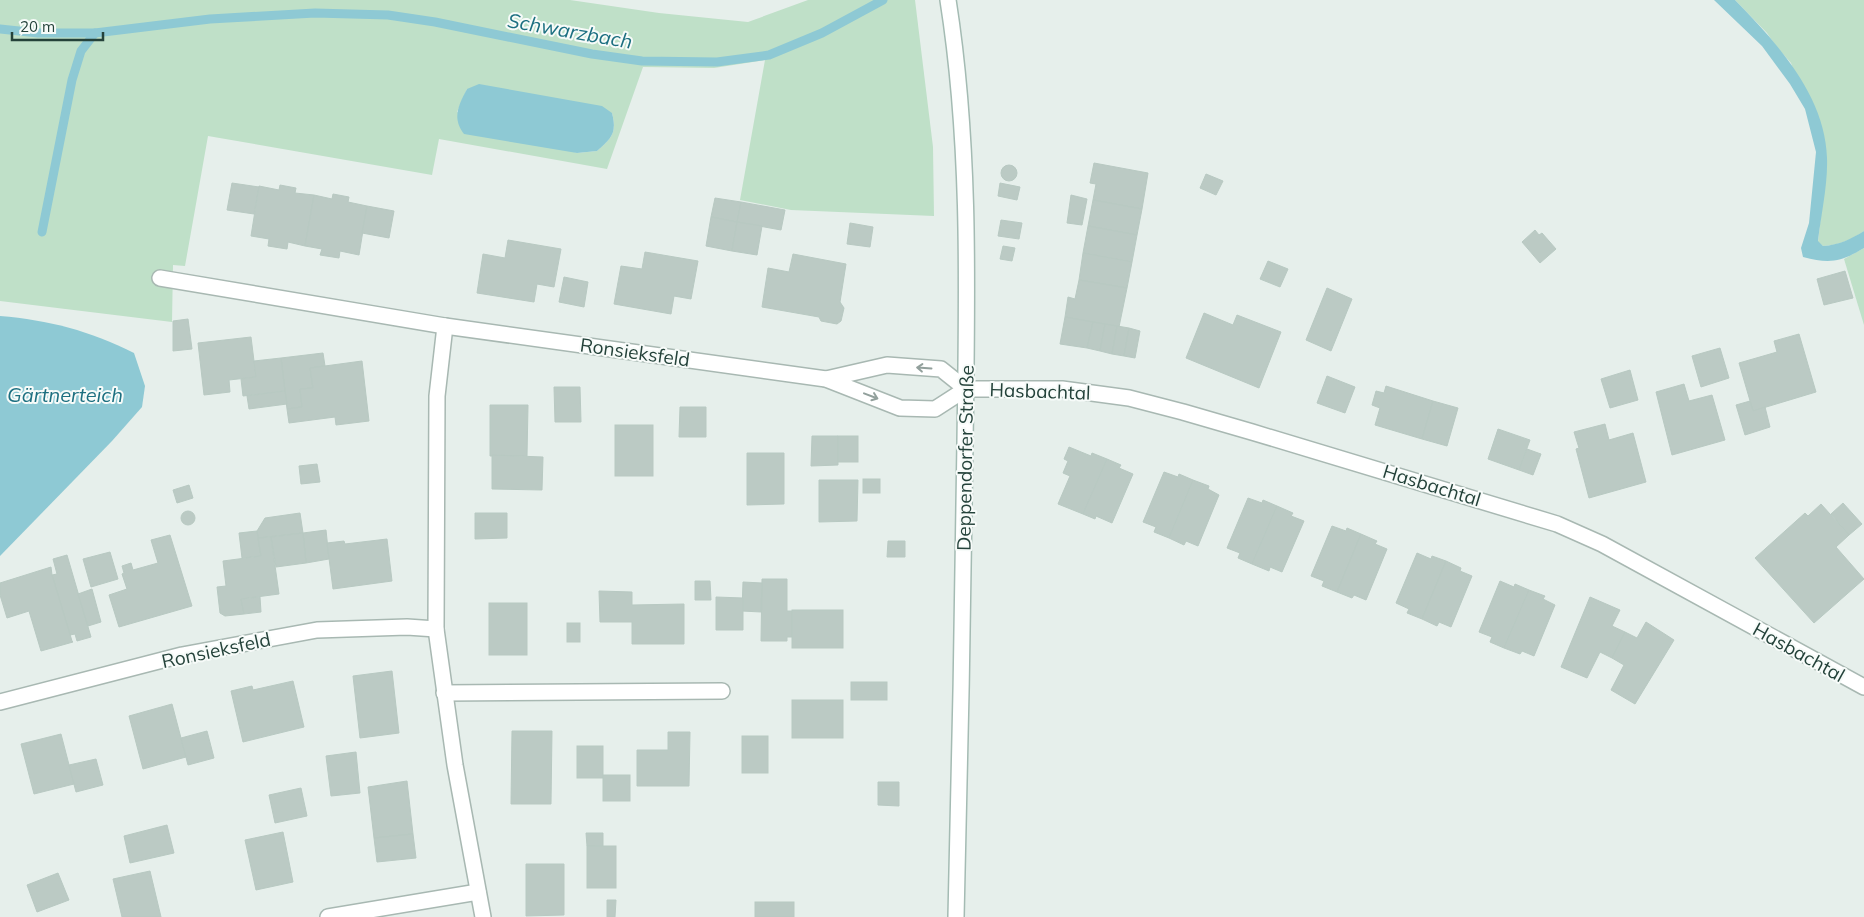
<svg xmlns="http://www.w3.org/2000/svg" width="1864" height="917" viewBox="0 0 1864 917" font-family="Mulish,sans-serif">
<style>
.green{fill:#bfe0c8;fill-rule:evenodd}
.water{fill:#8ec9d4}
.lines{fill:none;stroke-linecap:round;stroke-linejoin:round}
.stream{stroke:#8ec9d4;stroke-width:9}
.building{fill:#bbcac4;stroke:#b8c9c2}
.street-casing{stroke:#a8b8b2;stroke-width:18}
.secondary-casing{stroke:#a4bbb3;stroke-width:18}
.street{stroke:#fff;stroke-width:15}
.secondary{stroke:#fff;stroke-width:15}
.oneway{stroke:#92a09c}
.labels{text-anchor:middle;stroke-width:4;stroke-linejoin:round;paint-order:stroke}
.street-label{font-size:19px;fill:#24423a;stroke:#f7fbf9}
.water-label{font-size:20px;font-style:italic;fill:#1c6f80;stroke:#f7fbf9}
</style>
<rect width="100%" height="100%" fill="#e6efeb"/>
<g class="green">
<path d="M0 0H570L659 13 748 22 808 0H915L933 147 934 216 791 210 740 200 765 60 714 68 643 67 607 169 439 139 432 175 208 136 185 266 173 265 172 322 0 301ZM467 89 612 113C617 133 612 138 597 151L577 153 457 112Z"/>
<path d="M1735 0H1864V231C1851 240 1839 245 1823 246L1818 242 1827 160 1791 63 1776 46 1767 33Z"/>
<polygon points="1864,248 1864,325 1844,259"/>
</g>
<g class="water">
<path d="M1714 0H1735C1777 43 1825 95 1827 158 1828 184 1821 215 1818 241L1823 246C1839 245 1851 239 1864 231V248C1841 262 1830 264 1803 257L1801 248 1809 223 1816 152 1805 109 1790 84 1762 46Z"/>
<path d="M479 84 602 106 612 113C617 133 612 138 597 151L577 153 464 134C452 118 458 106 467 89Z"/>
<path d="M0 316C49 320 90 331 134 353L145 386 142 407 112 441 0 556Z"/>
</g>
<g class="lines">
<g class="stream">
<polyline points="0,29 38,33 95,33 210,19 315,13 388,15 435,22 592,54 642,61 717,62 769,55 822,33 883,0"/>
<polyline points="42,232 72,80 81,51 95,33"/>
</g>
</g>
<g class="building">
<polygon points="1094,163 1148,173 1142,209 1093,200 1096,184 1090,183"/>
<circle cx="1009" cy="173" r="8"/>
<polygon points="1206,174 1223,181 1216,195 1200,188"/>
<polygon points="232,183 259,187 254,214 227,210"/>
<polygon points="1000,183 1020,187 1017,200 998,196"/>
<polygon points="280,185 296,188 295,193 314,195 305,246 288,242 287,249 268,246 269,239 251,236 259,186 279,190"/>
<polygon points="333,194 349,197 348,202 367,206 359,255 340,251 339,258 320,255 322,249 305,246 314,195 332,199"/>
<polygon points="1071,195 1087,199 1082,225 1067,223"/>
<polygon points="715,198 741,202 737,222 711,217"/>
<polygon points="1093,200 1142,209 1137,235 1088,226"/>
<polygon points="741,202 785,210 781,230 737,222"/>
<polygon points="367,206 394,211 389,238 362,233"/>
<polygon points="711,217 737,222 732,251 706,246"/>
<polygon points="1001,220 1022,223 1019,239 998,236"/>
<polygon points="737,222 762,226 757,255 732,251"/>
<polygon points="850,223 873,227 870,247 847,244"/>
<polygon points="1088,226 1137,235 1132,262 1083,253"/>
<polygon points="1535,230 1539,235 1542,233 1556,249 1540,263 1522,242"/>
<polygon points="508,240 561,249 554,287 537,284 534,302 477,293 483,254 505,258"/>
<polygon points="1003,246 1015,248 1012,261 1000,259"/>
<polygon points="645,252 698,261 691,299 674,296 671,314 614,304 621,266 642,269"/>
<polygon points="1083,253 1132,262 1127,288 1079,280"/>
<polygon points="793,254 846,264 840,302 844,308 841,321 837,324 821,321 819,317 762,307 768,268 789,272"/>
<polygon points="1268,261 1288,269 1280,287 1260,279"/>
<polygon points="1845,271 1853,298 1824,305 1817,279"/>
<polygon points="564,277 588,282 584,307 559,302"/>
<polygon points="1079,280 1127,288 1119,327 1065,317 1068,297 1075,299"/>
<polygon points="1327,288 1352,299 1331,351 1306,340"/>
<polygon points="1204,313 1233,325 1237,315 1281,332 1259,388 1186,358"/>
<polygon points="1065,317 1093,322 1087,348 1060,344"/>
<polygon points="188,319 192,349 173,351 173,321"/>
<polygon points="1093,322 1105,324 1100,351 1087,348"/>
<polygon points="1105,324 1117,326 1112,354 1100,351"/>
<polygon points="1117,326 1129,328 1124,356 1112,354"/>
<polygon points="1129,328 1140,331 1135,358 1124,356"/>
<polygon points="1799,334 1816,392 1753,411 1739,363 1777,352 1774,341"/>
<polygon points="251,337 256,377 229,380 230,392 204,395 198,343"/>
<polygon points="1720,348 1729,378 1701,387 1692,356"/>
<polygon points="323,353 325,366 310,368 313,388 300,389 302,407 287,409 281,358"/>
<polygon points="281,358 285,391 243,396 241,379 256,377 254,361"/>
<polygon points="362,361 369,421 336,425 335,417 289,423 287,409 302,407 300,389 313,388 310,368"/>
<polygon points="1630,370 1638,400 1610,408 1601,379"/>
<polygon points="1327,376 1355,387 1345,413 1317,403"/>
<polygon points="1684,384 1689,401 1712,395 1725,440 1672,455 1656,392"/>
<polygon points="1386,386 1433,401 1422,439 1375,425 1380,408 1372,405 1376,391 1384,393"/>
<polygon points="554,387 580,387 581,422 555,422"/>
<polygon points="285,391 287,404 249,409 247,396"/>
<polygon points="1433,401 1458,408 1447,446 1422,439"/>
<polygon points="1750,401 1753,411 1765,407 1770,427 1745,435 1736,405"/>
<polygon points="490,405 528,405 527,456 490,456"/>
<polygon points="680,407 706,407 706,437 679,437"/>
<polygon points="1605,424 1609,440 1633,433 1646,482 1589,498 1576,449 1579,448 1574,432"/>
<rect x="615" y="425" width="38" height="51"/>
<polygon points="1498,429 1530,440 1519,470 1488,459"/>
<polygon points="812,436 838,436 838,465 811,466"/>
<rect x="838" y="436" width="20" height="26"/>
<polygon points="1069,447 1091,456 1092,453 1107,459 1083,514 1058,504 1070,476 1063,473 1068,461 1064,459"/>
<polygon points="1527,449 1541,454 1533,475 1519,470"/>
<polygon points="747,453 784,453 784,504 747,505"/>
<polygon points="492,455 543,457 542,490 492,489"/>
<polygon points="1107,459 1121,465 1119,468 1133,474 1112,523 1096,516 1095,519 1083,514"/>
<polygon points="317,464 320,482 301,484 299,466"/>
<polygon points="1164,472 1178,477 1179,474 1193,480 1169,538 1154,532 1156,527 1143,522"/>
<rect x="863" y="479" width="17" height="14"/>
<polygon points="819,480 858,480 857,521 819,522"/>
<polygon points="1193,480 1209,486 1208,489 1219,495 1198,546 1186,541 1184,545 1169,538"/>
<polygon points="189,485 193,498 177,503 173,490"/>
<polygon points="1248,498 1262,503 1263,500 1277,506 1252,564 1238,558 1240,553 1227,548"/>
<polygon points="1843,503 1862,524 1849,535 1831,514"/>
<polygon points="1821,504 1849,535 1836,547 1864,579 1814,623 1755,558 1805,513 1808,516"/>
<polygon points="1277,506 1293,513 1291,516 1304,521 1282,572 1270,567 1269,571 1252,564"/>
<circle cx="188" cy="518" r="7"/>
<polygon points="300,513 303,533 258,538 257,531 265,518"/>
<polygon points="475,513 507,513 507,538 475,539"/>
<polygon points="1332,526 1346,531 1347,528 1361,534 1337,592 1322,586 1324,581 1311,576"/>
<polygon points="326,530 329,559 306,563 303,533"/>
<polygon points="257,531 261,556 242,558 239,533"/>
<polygon points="303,533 306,563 276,567 271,537"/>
<polygon points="1361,534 1377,541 1375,544 1387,549 1366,600 1354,595 1352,598 1337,592"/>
<polygon points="170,535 192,606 119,627 109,595 127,589 122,574 124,573 122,566 131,563 133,570 158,563 151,540"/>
<polygon points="271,537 279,594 241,599 244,614 225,616 220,613 217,587 226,586 223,561 261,556 258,538"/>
<polygon points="387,539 392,581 333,589 327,543 344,541 345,544"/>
<polygon points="888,541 905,541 905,557 887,557"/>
<polygon points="110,552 118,579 91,587 83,559"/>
<polygon points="1417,553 1431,559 1432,556 1446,561 1422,619 1407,613 1409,609 1396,603"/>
<polygon points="67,555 91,637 77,641 75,634 70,635 52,575 57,574 53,559"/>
<polygon points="1446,561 1461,568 1460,571 1472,576 1451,627 1439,622 1437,626 1422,619"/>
<polygon points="51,567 52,575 72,641 73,642 41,651 29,611 7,618 0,595 0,583"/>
<polygon points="762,579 787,579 787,611 792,611 792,637 787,637 787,641 761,641"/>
<polygon points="695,581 710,581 711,600 695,600"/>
<polygon points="1500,581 1514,587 1515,584 1529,590 1504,648 1490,642 1492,637 1479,632"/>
<polygon points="743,582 762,583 761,612 742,611"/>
<polygon points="92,589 101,622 88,626 78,594"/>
<polygon points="1529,590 1545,596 1543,599 1555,605 1534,656 1522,651 1520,654 1504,648"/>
<polygon points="599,591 632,592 632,605 684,604 684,644 632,644 632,622 600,622"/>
<polygon points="260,597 261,612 244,614 241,599"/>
<polygon points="716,597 743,598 743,630 716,630"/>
<polygon points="1590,597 1620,610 1612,626 1625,632 1612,658 1600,652 1587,678 1561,667"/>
<rect x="489" y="603" width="38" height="52"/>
<rect x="792" y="610" width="51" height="38"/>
<polygon points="1646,622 1674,640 1635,704 1611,690 1624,665 1612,658 1625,632 1637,638"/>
<rect x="567" y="623" width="13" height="19"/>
<polygon points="392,671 399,733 360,738 353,676"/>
<polygon points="293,681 304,727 243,742 231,691 252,686 253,690"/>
<rect x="851" y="682" width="36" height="18"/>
<rect x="792" y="700" width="51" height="38"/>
<polygon points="172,704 186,757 143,769 129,716"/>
<polygon points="207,731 214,758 188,765 181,738"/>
<polygon points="512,731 552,731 551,804 511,804"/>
<polygon points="668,732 690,732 689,786 637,786 637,750 668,750"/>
<polygon points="61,734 74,784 34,794 21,744"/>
<rect x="742" y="736" width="26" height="37"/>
<rect x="577" y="746" width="26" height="32"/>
<polygon points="356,752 360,793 331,796 326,756"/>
<polygon points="96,759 103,785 76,792 69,765"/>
<rect x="603" y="775" width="27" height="26"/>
<polygon points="407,781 413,834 374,838 368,787"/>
<polygon points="878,782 899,782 899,806 878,805"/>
<polygon points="301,788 307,816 275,823 269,795"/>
<polygon points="167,825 174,853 130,863 124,836"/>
<polygon points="283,832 293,882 256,890 245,840"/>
<polygon points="586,833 603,833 603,847 587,846"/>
<polygon points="413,834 416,858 377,862 374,838"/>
<rect x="587" y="846" width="29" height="42"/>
<polygon points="526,864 564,864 564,915 526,916"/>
<polygon points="150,871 161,917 122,917 113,879"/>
<polygon points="58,873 69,900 37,912 27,885"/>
<polygon points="607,900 616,900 615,917 607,917"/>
<rect x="755" y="902" width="39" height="15"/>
</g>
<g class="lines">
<g class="street-casing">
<g id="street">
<polyline points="160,278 445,326 826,379 900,408 935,409 966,389"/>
<polyline points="445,326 437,396 436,629 455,765 483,917"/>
<polyline points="826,379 887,365 941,369 966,389"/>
<polyline points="966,389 1062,389 1129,398 1183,412 1252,432 1557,524 1602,544 1864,687"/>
<polyline points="444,693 722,691"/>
<polyline points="0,702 182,655 317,630 407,627 436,629"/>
<polyline points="328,917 478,892"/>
</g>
</g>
<g class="secondary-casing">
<path id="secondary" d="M948 0C971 146 967 295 965 442 963 600 960 759 956 917"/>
</g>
<use href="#street" class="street"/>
<use href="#secondary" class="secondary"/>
</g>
<defs><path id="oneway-shaft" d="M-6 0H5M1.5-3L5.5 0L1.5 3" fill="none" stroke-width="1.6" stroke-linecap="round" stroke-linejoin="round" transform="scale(1.25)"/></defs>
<g class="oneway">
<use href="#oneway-shaft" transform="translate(924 368) rotate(-176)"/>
<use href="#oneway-shaft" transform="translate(871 396) rotate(21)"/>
</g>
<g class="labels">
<g class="street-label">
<text transform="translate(635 352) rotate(8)" y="7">Ronsieksfeld</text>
<text transform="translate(1040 391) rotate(2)" y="7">Hasbachtal</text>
<text transform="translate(965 458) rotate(-89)" y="7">Deppendorfer Straße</text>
<text transform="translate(1432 485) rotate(17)" y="7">Hasbachtal</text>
<text transform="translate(216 650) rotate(-12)" y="7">Ronsieksfeld</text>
<text transform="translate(1799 652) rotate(29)" y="7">Hasbachtal</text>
</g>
<g class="water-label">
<text transform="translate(570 31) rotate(10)" y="7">Schwarzbach</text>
<text x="65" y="402">Gärtnerteich</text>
</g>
</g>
<path d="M12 32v8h91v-8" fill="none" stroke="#24423a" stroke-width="2.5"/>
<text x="20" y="32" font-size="15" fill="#24423a" stroke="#f7fbf9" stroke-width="4" paint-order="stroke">20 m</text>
</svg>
